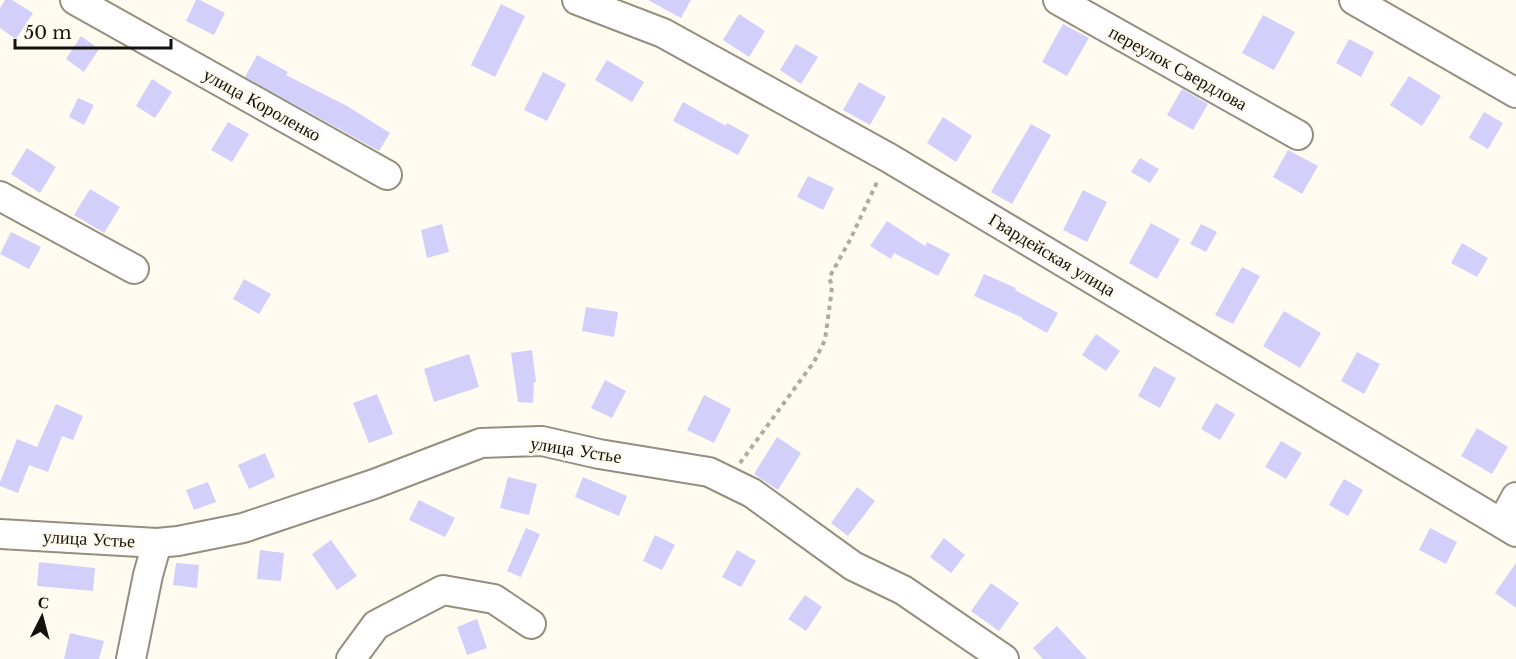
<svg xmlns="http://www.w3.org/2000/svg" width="1516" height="659" viewBox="0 0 1516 659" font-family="'Libre Baskerville',serif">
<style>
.building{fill:#d2d0fa}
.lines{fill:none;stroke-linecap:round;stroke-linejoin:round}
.minor-casing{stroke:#948e7f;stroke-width:32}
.path{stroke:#afaba3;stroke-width:4;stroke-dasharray:4.5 4.5;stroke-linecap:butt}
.minor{stroke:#fff;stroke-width:28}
.labels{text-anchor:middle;stroke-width:6;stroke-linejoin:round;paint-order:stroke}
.street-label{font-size:18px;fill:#14120c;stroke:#fffbf1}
</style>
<rect width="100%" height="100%" fill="#fffbf1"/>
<g class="building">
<polygon points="5,0 12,0 33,13 16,39 0,28 0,8"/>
<polygon points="196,0 200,0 225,13 214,35 186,21"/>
<polygon points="648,0 691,0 681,18"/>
<polygon points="501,4 525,16 495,77 471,65"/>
<polygon points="739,14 765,31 749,57 723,40"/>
<polygon points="1263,15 1295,32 1274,70 1242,53"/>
<polygon points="1063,24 1089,38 1067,76 1042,62"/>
<polygon points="81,36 99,49 84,72 66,59"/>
<polygon points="1349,39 1374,52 1361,77 1336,63"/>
<polygon points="796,44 818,57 801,84 780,70"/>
<polygon points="257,55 288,72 286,75 347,106 390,133 379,151 245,77"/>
<polygon points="607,60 644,82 632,102 595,80"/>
<polygon points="543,72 566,84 547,121 524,110"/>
<polygon points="1409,76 1441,96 1422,126 1390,105"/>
<polygon points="152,79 172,92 155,118 136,106"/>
<polygon points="859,82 886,97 870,125 843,110"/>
<polygon points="1182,89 1208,104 1193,130 1167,115"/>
<polygon points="78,98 94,105 84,125 69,117"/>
<polygon points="683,102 726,126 727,123 749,135 738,155 673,121"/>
<polygon points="1484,112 1503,123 1488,149 1469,138"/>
<polygon points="943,117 972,136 956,162 927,143"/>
<polygon points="228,122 249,134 232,162 211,150"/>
<polygon points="1031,124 1051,135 1012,204 991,192"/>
<polygon points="27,148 56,167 40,193 11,174"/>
<polygon points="1288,150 1318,166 1302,194 1273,177"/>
<polygon points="1140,158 1159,169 1150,183 1131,172"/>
<polygon points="808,176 834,188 823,210 797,197"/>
<polygon points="90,189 120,207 104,233 74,215"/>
<polygon points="1083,190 1107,202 1087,242 1063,230"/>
<polygon points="887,221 925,246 927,242 950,254 938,276 894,253 891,259 870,246"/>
<polygon points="1151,223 1180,239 1157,279 1129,263"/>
<polygon points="442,224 449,252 427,258 421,230"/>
<polygon points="1201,224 1217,232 1206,252 1190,244"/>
<polygon points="11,232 41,247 29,269 0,254"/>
<polygon points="1462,243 1488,258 1477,277 1451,263"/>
<polygon points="1242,267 1260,276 1233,324 1215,315"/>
<polygon points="984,274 1016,288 1015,290 1058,313 1047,333 1022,319 1023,318 974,296"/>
<polygon points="244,279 271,294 259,314 233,299"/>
<polygon points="586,307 618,312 614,337 582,331"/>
<polygon points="1284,311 1321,333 1300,368 1263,346"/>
<polygon points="1096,334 1120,351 1106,371 1082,355"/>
<polygon points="532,350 536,382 534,382 533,403 518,402 511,353"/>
<polygon points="1357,352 1380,364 1364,394 1341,381"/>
<polygon points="469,354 479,387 434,402 424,369"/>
<polygon points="1154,366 1176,378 1160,408 1138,396"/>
<polygon points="605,380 626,391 612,418 591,408"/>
<polygon points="377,394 393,434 369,443 353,403"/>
<polygon points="704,395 731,409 714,443 687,430"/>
<polygon points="1216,403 1235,414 1220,440 1201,429"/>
<polygon points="56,404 83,416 73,440 62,436 48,472 29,465 18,493 0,486 0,482 17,439 37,447"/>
<polygon points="1477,428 1508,447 1492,474 1461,456"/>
<polygon points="777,437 801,453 778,490 754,474"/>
<polygon points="1281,441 1302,453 1286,479 1265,467"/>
<polygon points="265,453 275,477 249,489 238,465"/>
<polygon points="508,477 537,484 529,515 500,508"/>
<polygon points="583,477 627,496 619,516 575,497"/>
<polygon points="1344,479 1363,490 1348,516 1329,505"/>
<polygon points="208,482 216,502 194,510 186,490"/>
<polygon points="857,487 875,501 848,536 831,523"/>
<polygon points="419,500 455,518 445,537 409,520"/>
<polygon points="526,528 540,534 521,577 507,571"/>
<polygon points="1430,528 1457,542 1446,564 1419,550"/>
<polygon points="655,535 675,545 662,570 643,561"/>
<polygon points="944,538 965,555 951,573 930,557"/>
<polygon points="331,540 357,576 337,590 312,554"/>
<polygon points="260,550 284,553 281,581 257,579"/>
<polygon points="737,550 756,561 741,587 722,577"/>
<polygon points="39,562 95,568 93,591 37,586"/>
<polygon points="176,563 199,565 197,588 173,585"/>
<polygon points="1516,563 1516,608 1495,593"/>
<polygon points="991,583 1019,603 999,631 971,611"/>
<polygon points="805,595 822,607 806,631 788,619"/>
<polygon points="477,619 487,648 467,655 457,627"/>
<polygon points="1057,626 1087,659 1043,659 1033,648"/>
<polygon points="70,633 104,641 99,659 64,659"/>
</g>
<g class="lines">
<g class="minor-casing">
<g id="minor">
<polyline points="75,0 387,175"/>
<polyline points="577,0 663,33 889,158 1516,532"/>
<polyline points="1058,0 1298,135"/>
<polyline points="1354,0 1516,93"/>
<polyline points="0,196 134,269"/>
<polyline points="1502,523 1516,497"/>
<polyline points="0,534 157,543 178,541 243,528 374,484 481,443 542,441 599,454 709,472 752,493 853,566 903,590 1004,659"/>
<polyline points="131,659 148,575 157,543"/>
<polyline points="351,659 376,625 443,590 494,599 531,624"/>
</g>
</g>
<polyline class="path" points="740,463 814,362 825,340 831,296 832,285 829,278 850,240 878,180"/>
<use href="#minor" class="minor"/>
</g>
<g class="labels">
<g class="street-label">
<text transform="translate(1178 68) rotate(29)" y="6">переулок Свердлова</text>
<text transform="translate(262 105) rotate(29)" y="6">улица Короленко</text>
<text transform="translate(1052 255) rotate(31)" y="6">Гвардейская улица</text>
<text transform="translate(576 450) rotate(9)" y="6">улица Устье</text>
<text transform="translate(89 539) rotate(3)" y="6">улица Устье</text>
</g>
</g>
<g transform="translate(42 617) rotate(6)" stroke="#fffbf1" stroke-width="4.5" paint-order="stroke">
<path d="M0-4.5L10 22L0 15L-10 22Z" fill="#14120c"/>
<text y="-9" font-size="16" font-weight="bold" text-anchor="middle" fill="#14120c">С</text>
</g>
<path d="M15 39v9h156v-9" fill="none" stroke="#14120c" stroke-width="3"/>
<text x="24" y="39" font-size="18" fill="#14120c" stroke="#fffbf1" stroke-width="4.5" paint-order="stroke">50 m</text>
</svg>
